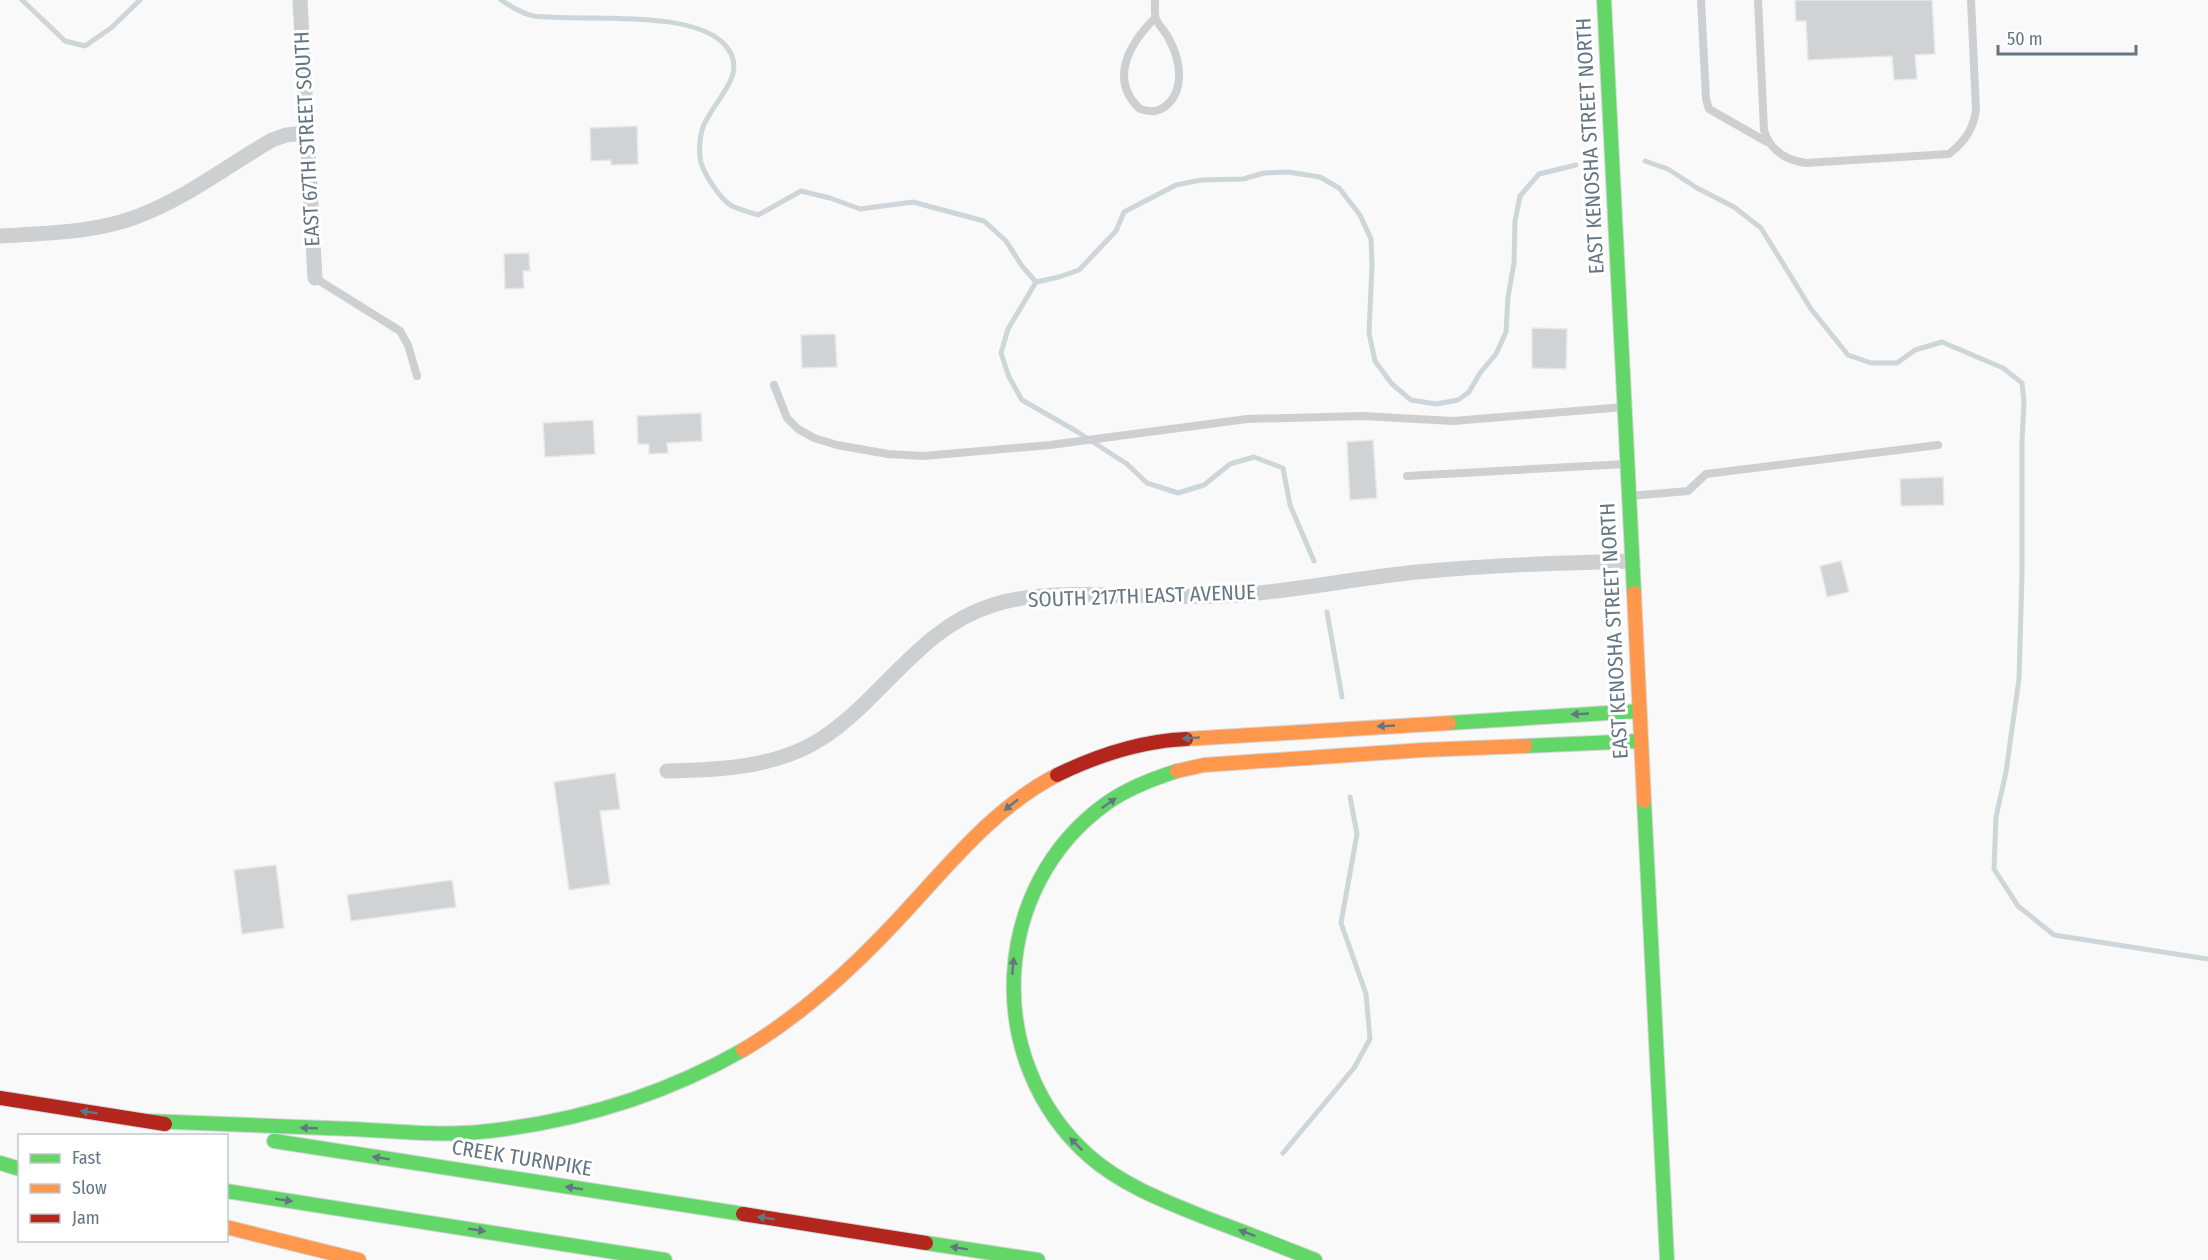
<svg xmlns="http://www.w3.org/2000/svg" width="2208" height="1260" viewBox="0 0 2208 1260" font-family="'Fira Sans Condensed',sans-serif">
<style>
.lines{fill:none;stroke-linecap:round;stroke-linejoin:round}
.stream{stroke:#ced6d9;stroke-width:5}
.building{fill:#d0d2d3;stroke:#e8e8e8;stroke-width:1.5}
.fast-casing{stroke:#d5d6d7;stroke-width:16}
.slow-casing{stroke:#d5d6d7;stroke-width:16}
.jam-casing{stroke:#d5d6d7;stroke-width:16}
.lane{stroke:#cecfd0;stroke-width:8}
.street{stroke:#cecfd0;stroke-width:15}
.fast{stroke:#63d668;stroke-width:14}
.slow{stroke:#ff974d;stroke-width:14}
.jam{stroke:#b3261e;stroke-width:14}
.oneway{fill:#657683}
.labels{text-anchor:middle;stroke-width:6;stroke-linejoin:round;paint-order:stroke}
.street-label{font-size:21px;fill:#657683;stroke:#fff}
</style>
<rect width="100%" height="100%" fill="#f9f9f9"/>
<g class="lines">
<g class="stream">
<polyline points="22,0 65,41 85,46 111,28 140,0"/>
<path d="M501 0C510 6 523 14 534 16 582 22 692 8 725 45 752 75 710 102 702 130 700 137 699 150 700 157 701 171 720 199 732 206 740 210 750 212 758 215L801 191 830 198 860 209 913 202 984 221 1006 241 1022 266 1036 282"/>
<polyline points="1645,161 1668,169 1697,188 1734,207 1761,228 1811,309 1848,355 1871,363 1897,363 1915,350 1942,342 2003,368 2022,383 2024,402 2022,441 2022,574 2019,679 2006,772 1996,817 1994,869 2018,906 2054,935 2208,959"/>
<polyline points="1314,561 1290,505 1283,468 1254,457 1230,464 1204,485 1178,493 1147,483 1127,464 1076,431 1022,400 1009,377 1001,353 1008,329 1036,282 1059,277 1079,270 1116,231 1124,212 1176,185 1201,180 1243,179 1264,173 1288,172 1320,177 1339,188 1360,215 1371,239 1372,265 1369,333 1375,361 1392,384 1411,400 1436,404 1458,400 1469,392 1480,373 1496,354 1506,332 1508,297 1514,263 1515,221 1520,196 1539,174 1576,165"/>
<polyline points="1327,612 1342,697"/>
<polyline points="1283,1153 1354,1068 1370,1039 1366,994 1341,923 1357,834 1350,797"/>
</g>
</g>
<g class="building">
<polygon points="1795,0 1932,0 1935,54 1915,55 1917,79 1894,80 1892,56 1808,60 1806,21 1796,21"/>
<polygon points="637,126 638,164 611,165 611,160 591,161 590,128"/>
<polygon points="529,253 530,271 523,271 524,288 505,289 504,254"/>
<polygon points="1532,328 1567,329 1566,369 1532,368"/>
<polygon points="835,334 837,367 802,368 801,335"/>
<polygon points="701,413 702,441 667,443 668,453 649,454 649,444 638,444 637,416"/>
<polygon points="593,420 595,454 545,457 543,423"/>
<polygon points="1373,440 1377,498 1350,500 1347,442"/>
<polygon points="1943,477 1944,505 1901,506 1900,479"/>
<polygon points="1841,561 1849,592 1827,597 1820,566"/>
<polygon points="615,773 620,809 600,811 610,884 569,890 554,782"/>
<polygon points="276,865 284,928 242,934 234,870"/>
<polygon points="452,880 456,907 351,921 347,895"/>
</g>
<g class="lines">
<g class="fast-casing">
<g id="fast">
<polyline points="1604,0 1634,593"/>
<polyline points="1449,723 1639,711"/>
<polyline points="1525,746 1640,741"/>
<path d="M1177 771C1152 779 1128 788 1107 803 990 886 982 1061 1089 1156 1123 1186 1167 1202 1209 1219 1244 1232 1280 1246 1315 1260"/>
<polyline points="1644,801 1667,1260"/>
<path d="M147 1121C215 1124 284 1126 352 1129 394 1131 437 1136 479 1132 572 1123 662 1096 743 1050"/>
<polyline points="274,1141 743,1214"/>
<polyline points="0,1163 20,1169"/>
<polyline points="226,1191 665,1260"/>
<polyline points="926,1243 1038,1260"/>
</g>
</g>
<g class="slow-casing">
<g id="slow">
<polyline points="1634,593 1644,801"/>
<polyline points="1186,739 1449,723"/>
<polyline points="1177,771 1204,765 1423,750 1525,746"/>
<path d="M743 1050C805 1013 856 965 905 912 951 862 995 807 1057 775"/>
<polyline points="226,1227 359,1260"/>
</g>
</g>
<g class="jam-casing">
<g id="jam">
<path d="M1057 775C1096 756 1142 741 1186 739"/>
<polyline points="0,1098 165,1124"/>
<polyline points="743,1214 926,1243"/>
</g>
</g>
<g class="lane">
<path d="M1155 0C1155 6 1154 14 1156 19 1159 26 1166 32 1169 39 1179 57 1185 85 1170 102 1161 112 1152 113 1140 109 1108 79 1130 43 1155 18"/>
<polyline points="1701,0 1706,99 1709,109 1767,142"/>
<path d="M1758 0 1764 130C1770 151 1786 160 1806 163L1949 154C1965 141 1973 130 1976 110L1971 0"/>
<polyline points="315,278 400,331 408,345 417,376"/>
<polyline points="774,385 787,418 798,429 814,438 837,445 888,454 923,456 1050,445 1247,419 1362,416 1453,421 1624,407"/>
<polyline points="1407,476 1626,464"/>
<polyline points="1630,496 1688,491 1706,474 1938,445"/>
</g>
<g class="street">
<polyline points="300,0 315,278"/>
<path d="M0 236C45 233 93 233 136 217 185 199 227 166 272 140L286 135 306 133"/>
<path d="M667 771C719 770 775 768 821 739 883 699 920 627 993 605 1031 593 1071 594 1111 595 1154 596 1196 598 1239 595 1299 590 1358 578 1417 572 1489 565 1561 563 1633 561"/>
</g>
<use href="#fast" class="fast"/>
<use href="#slow" class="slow"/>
<use href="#jam" class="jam"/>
</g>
<defs><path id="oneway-solid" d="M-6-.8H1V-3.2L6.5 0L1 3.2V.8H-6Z" transform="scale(1.5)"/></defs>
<g class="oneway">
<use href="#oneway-solid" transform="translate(1580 714) rotate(177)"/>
<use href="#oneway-solid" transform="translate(1386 726) rotate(177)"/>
<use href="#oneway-solid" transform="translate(1191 738) rotate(176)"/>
<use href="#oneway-solid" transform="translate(1109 803) rotate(-35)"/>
<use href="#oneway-solid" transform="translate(1011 805) rotate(142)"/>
<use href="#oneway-solid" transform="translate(1013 966) rotate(-85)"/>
<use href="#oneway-solid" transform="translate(89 1112) rotate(-171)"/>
<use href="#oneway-solid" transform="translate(309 1128) rotate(-178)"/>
<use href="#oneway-solid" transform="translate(1076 1144) rotate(-135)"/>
<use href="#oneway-solid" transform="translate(381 1158) rotate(-171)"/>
<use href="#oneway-solid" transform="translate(574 1188) rotate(-171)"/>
<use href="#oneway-solid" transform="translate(284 1200) rotate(9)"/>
<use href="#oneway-solid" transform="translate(766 1218) rotate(-171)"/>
<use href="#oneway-solid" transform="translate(477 1230) rotate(9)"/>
<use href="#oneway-solid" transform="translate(1247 1233) rotate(-159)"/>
<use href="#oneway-solid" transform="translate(959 1248) rotate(-171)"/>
</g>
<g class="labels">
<g class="street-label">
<text transform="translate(307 139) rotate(-93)" y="7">EAST 67TH STREET SOUTH</text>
<text transform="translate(1590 146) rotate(-93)" y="7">EAST KENOSHA STREET NORTH</text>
<text transform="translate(1142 596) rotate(-2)" y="7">SOUTH 217TH EAST AVENUE</text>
<text transform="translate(1614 631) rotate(-93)" y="7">EAST KENOSHA STREET NORTH</text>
<text transform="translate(522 1158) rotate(9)" y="7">CREEK TURNPIKE</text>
</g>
</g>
<rect x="18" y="1134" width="210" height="108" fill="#ffffff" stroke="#c1c8cd" stroke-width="1.5"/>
<rect x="30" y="1154" width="30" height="9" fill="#63d668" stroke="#c1c8cd" stroke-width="1.5"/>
<text x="72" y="1164" font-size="18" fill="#657683">Fast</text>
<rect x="30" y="1184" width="30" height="9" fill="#ff974d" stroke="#c1c8cd" stroke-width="1.5"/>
<text x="72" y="1194" font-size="18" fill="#657683">Slow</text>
<rect x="30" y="1214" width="30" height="9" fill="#b3261e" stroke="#c1c8cd" stroke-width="1.5"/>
<text x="72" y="1224" font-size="18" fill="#657683">Jam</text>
<path d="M1998 45v9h138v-9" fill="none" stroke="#657683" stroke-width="3"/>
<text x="2007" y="45" font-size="18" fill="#657683" stroke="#ffffff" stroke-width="4.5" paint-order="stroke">50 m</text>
</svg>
